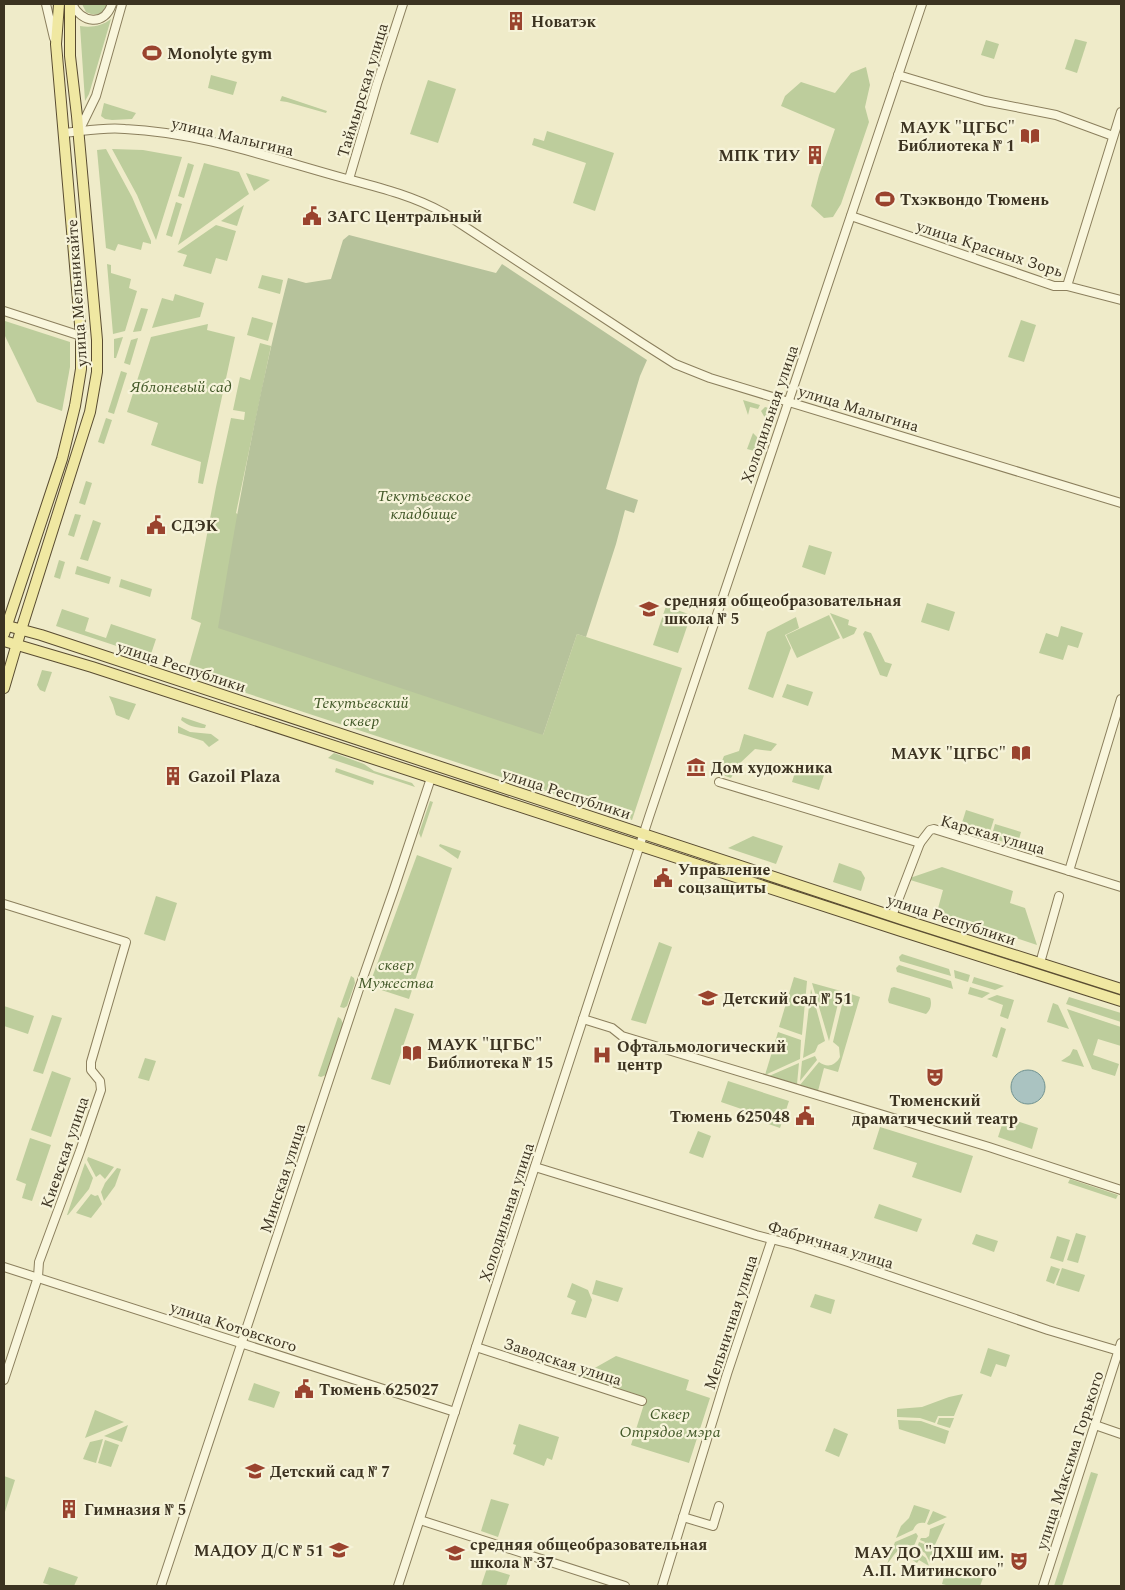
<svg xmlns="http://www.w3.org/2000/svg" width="1125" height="1590" viewBox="0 0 1125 1590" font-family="Spectral,serif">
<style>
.green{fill:#bdcd9c}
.cemetery{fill:#b6c29b}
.water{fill:#aac3c1;stroke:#709290}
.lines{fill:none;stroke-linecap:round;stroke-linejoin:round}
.minor-casing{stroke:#8b7f5d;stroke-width:10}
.major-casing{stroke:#594c31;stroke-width:12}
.minor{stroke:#f9f6dc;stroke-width:8}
.major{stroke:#f0e8a2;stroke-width:10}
.labels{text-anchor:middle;stroke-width:4.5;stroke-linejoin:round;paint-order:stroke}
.poi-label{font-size:16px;font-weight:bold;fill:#3c3321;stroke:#f6f3d9;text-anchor:start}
.street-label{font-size:16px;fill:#3c3321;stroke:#f6f3d9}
.park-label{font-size:16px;font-style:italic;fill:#425828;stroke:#f6f3d9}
</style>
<rect width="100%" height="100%" fill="#efebc9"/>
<g class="green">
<path d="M82 4H108C104 14 95 17 86 12Z"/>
<path d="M111 19 89 94 85 101 80 26C91 28 102 26 111 19Z"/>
<polygon points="1075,39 1087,42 1077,73 1065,69"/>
<polygon points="986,40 999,44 994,59 981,55"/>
<polygon points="866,67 870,85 865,107 869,122 841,204 833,217 824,218 811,206 819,175 835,129 781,106 785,96 801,82 835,93 851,73"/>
<polygon points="211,75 237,82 233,95 208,88"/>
<polygon points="428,80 456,89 438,143 410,134"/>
<polygon points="282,96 327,111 326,113 287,102 280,101"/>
<polygon points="104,103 136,113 132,119 112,120 105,119 101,116"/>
<polygon points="547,131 614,153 595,211 573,203 586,163 532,145 534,138 544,141"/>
<polygon points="106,149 132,197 151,241 151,244 143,242 141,250 118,244 115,251 106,248 97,150"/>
<polygon points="112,149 143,150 182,157 156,240 137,195"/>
<polygon points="188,163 194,165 184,198 178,196"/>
<polygon points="204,163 239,172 249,194 178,245"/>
<polygon points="246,173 270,180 254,191"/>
<polygon points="176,202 182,204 172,237 166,235"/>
<polygon points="244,205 237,226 221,221"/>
<polygon points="216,225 236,231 227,261 216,258 211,274 183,266 187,255 177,252"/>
<polygon points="107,264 111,265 111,273 131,279 129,288 137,291 125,331 113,334"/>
<polygon points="262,275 283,280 280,294 258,288"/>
<polygon points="175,294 204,303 200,317 152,328 162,298 173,301"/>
<polygon points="141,308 148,309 141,331 133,332"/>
<polygon points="252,317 273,323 268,341 247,335"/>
<polygon points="1021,320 1036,325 1024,362 1008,357"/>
<polygon points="5,321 70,342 70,367 62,411 37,402 4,334"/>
<polygon points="208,324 207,330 235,337 203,484 198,483 201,462 183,456 151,445 158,423 127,412 151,337"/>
<polygon points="123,337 116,358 114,358 114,339"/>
<polygon points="138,338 130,365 124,363 131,340"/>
<polygon points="260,343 271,346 236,513 543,735 577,634 682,668 632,820 182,672 184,664 189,665 201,623 191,619 216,487 231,418 244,420 245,412 233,410 240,377 250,380"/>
<polygon points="121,371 127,373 114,414 108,412"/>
<polygon points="743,400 760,405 758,409 750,407 748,415"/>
<polygon points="765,407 769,408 772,414 764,439 760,434 765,418 761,411"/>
<polygon points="106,418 112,420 104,444 98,442"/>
<polygon points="753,433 762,442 758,452 747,449"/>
<polygon points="86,481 92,483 85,505 79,503"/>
<polygon points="75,514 81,515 74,537 68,535"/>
<polygon points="93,520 101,523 88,561 80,559"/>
<polygon points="809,545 832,552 825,575 802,567"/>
<polygon points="59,560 65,562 60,579 54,577"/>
<polygon points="77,566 111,577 109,584 75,574"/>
<polygon points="121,579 152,589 150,597 119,587"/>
<polygon points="927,603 955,612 949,631 921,622"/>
<polygon points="666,606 691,615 678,653 653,645"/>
<polygon points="62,609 89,618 85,631 106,638 111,624 156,639 150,657 56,626"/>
<polygon points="830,613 849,620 848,625 857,628 854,634 843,639"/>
<polygon points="829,615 840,638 797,658 786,635"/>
<polygon points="796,617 799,628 785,635 791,648 773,698 748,689 767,632"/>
<polygon points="1061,626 1083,633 1078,648 1068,645 1063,660 1039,653 1046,633 1058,637"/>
<polygon points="865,631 871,633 885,662 892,664 887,677 880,675 863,634"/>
<polygon points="42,670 52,672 45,692 40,690 37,685"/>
<polygon points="787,684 813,692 808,706 782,697"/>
<polygon points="109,696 136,704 129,720 116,715 113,705"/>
<path d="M182 717 206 725 205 728C196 728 188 726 181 720Z"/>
<polygon points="178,726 190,732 211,734 219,740 209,747 203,741 178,733"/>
<polygon points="744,734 777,744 771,751 755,749 739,764 731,778 717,773 724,756 739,751"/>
<polygon points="334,753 364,764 374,771 412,783 415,787 328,758"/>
<polygon points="797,766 824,775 819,790 792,782"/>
<polygon points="336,768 374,781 373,785 335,772"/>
<polygon points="430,801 433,802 421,838 419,833"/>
<polygon points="966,810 994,819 988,838 960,829"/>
<polygon points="995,824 1021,832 1017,846 991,838"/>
<polygon points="753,836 783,846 776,864 728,848"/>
<polygon points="440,844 461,851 458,859 439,846"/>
<polygon points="417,855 452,868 409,999 369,986"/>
<polygon points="839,863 861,871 865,878 861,891 833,882"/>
<polygon points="942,867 1013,891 1010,903 1025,908 1037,945 995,931 994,932 937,912 943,890 907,879"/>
<polygon points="156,896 177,903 165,941 144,934"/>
<polygon points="659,942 672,947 646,1024 631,1020"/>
<polygon points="902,954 949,969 951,976 900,961 899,957"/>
<polygon points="899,965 951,981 953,989 897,972 896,968"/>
<polygon points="954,970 970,975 968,982 955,978"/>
<polygon points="351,976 354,978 355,983 347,1006 344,1008 340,1007"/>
<polygon points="794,977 807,981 802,1035 779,1027"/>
<polygon points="974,977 1004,986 995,990 972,983"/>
<polygon points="812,983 841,991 829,1041"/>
<path d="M894 987 930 998C932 1003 931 1010 926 1014L889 1003 888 1000 891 988Z"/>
<polygon points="970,987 990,993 982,998 968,994"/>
<polygon points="811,989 825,1041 818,1045 815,1052 803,1058"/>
<path d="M845 992 860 997 838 1072 824 1068 818 1091 800 1085 819 1062C827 1068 835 1066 840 1057L839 1047 833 1042Z"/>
<polygon points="997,995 1014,1000 1008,1019 1000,1016 1003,1005 987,999"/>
<polygon points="1069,997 1121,1013 1121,1022 1066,1004"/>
<polygon points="1053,1003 1058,1005 1069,1029 1047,1022"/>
<polygon points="4,1006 34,1016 28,1034 4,1026"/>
<polygon points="395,1008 414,1014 390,1085 371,1079"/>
<polygon points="1067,1009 1121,1027 1121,1046 1098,1039 1093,1055 1119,1064 1115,1076 1092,1069"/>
<polygon points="52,1015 62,1018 43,1074 33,1071"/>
<polygon points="338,1017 341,1019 343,1024 326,1075 321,1077 318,1076"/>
<polygon points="1001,1027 1006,1029 997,1058 992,1056"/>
<polygon points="778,1032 801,1040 800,1059 765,1075"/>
<polygon points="1073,1049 1077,1050 1084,1067 1061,1061 1070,1055"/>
<polygon points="815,1056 817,1060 800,1081 802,1061"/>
<polygon points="145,1058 156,1061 149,1081 138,1078"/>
<polygon points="799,1063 797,1084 769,1076"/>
<polygon points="52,1071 71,1078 51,1137 31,1130"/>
<polygon points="728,1081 789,1101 780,1128 757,1120 759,1115 721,1102"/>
<polygon points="1011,1119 1038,1128 1032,1149 998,1137 1003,1122"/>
<polygon points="880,1127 973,1156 961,1193 912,1177 917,1163 873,1149"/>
<polygon points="698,1131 711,1136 703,1158 689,1153"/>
<polygon points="30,1138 51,1145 32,1201 22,1198 26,1184 16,1180"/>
<polygon points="88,1157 114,1167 105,1179 100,1174 96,1177 87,1160"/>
<polygon points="85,1163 93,1178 89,1189 68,1215 67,1215"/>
<polygon points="117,1168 121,1169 115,1186 104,1201 101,1192 105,1183"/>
<polygon points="1070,1179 1118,1195 1116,1199 1068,1183"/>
<polygon points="91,1194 95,1196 98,1195 102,1204 91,1218 76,1213"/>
<polygon points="879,1204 922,1219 917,1232 874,1218"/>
<polygon points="1076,1233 1086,1236 1078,1263 1067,1260"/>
<polygon points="976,1234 998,1241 994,1252 972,1244"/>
<polygon points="1057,1236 1070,1240 1063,1262 1050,1258"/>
<polygon points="1051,1266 1060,1269 1054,1284 1046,1281"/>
<polygon points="1062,1268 1085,1275 1079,1292 1056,1285"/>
<polygon points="596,1280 623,1288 618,1302 592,1294"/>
<polygon points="572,1283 588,1290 592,1300 586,1318 571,1314 576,1301 567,1297"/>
<polygon points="815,1294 835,1300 831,1314 810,1307"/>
<polygon points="988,1348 1010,1355 1006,1367 996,1364 991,1377 980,1373"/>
<polygon points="616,1356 689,1380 686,1390 710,1398 689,1463 631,1445 645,1401 577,1378"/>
<polygon points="254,1383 280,1392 274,1408 248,1400"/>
<polygon points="963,1394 954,1416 938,1416 935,1423 920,1418 897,1417 897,1409 922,1407 949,1397"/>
<polygon points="95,1410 124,1422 85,1438"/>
<polygon points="939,1418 954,1418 950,1428 937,1424"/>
<polygon points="898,1420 921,1421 949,1431 945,1444 899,1429"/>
<polygon points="519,1424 559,1437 552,1460 547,1458 544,1466 513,1454 516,1445 513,1444"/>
<polygon points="128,1425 122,1442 104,1436"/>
<polygon points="834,1428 848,1434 839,1457 825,1451"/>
<polygon points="103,1439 96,1463 83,1459 90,1442"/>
<polygon points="105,1440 119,1445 111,1467 98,1463"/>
<polygon points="1091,1472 1098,1474 1062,1586 1054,1586"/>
<polygon points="4,1476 15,1480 4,1515"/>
<polygon points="491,1499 509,1504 498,1537 481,1531"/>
<path d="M914 1505 930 1510 925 1523C918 1522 916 1524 913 1530L896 1538 901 1526 909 1518Z"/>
<polygon points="933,1511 947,1517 929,1525 927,1524"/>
<polygon points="945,1523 933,1549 930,1562 925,1553 917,1548 919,1542 924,1544 925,1542 920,1540 921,1538 926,1538 929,1536 930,1529"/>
<path d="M916 1533 918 1536 914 1546C900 1542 895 1555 887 1564L895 1542Z"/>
<polygon points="906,1548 910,1548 910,1551 913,1554 918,1552 926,1558 929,1566 919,1560 917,1563 905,1555 896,1557 901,1551"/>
<polygon points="947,1566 983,1578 980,1586 950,1586 942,1584"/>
<polygon points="49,1567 78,1577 74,1586 53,1586 43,1583"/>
<polygon points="487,1568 510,1575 506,1586 481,1586"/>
</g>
<path class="cemetery" d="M349 235 496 273 502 264 647 360 640 376 606 489 638 500 634 513 625 510 616 544 586 637 577 634 543 735 218 628C237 510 258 393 288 278L306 283 331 279 343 240Z"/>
<circle class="water" cx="1028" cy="1087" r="17"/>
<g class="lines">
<g class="minor-casing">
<g id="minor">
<polyline points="46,4 54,38"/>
<path d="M72 4C82 23 104 27 112 4"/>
<polyline points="898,75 985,101 1056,115 1113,136"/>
<polyline points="79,131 96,96 122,4"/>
<path d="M64 133C85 131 104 127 125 129 194 132 262 155 329 174 368 185 408 193 444 213L642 343 675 364 710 378 1121 503"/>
<polyline points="349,179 377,84 403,4"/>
<polyline points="851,216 1054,286 1067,286 1121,300"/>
<polyline points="1067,286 1121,112"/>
<polyline points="4,311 81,336"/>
<polyline points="719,782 920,843 930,830 934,829 1121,887"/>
<polyline points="1069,871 1121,699"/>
<polyline points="4,904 126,942 91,1062 91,1070 100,1081 101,1090 80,1151 39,1262 38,1277 4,1380"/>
<polyline points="892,916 920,843"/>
<polyline points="1040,963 1059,896"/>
<polyline points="583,1019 612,1028 622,1036 989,1147 1121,1190"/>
<polyline points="535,1167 756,1235 795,1245 848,1262 1048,1330 1119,1351"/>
<polyline points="4,1267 455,1412"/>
<polyline points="476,1347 642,1401"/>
<polyline points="1095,1425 1121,1434"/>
<polyline points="683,1517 713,1526 719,1506"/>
<polyline points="420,1520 625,1586"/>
<polyline points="161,1586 359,989 394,889 431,778"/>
<polyline points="398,1586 649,817 922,4"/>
<polyline points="662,1586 727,1374 772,1239"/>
<polyline points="1043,1586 1121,1343"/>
</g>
</g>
<g class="major-casing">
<g id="major">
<polyline points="4,625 41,635 904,920 1121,989"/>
<polyline points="4,634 62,459 75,406 81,369 81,336 56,44 59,4"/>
<polyline points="4,641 92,667 901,931 1121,1001"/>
<polyline points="4,688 21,630 90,412 97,372 97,340 77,116 70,56 70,4"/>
</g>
</g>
<use href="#minor" class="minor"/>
<use href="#major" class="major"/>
</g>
<defs>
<g id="building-bare" transform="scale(1.5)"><path d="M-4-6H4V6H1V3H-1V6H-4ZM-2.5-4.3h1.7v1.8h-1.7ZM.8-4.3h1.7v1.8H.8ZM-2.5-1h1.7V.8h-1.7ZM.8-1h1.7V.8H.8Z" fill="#9a432e" stroke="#f6f3d9" stroke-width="2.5" paint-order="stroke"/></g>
<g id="stadium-bare" transform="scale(1.5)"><path d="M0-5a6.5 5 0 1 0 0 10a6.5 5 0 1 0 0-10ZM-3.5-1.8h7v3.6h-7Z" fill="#9a432e" stroke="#f6f3d9" stroke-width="2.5" paint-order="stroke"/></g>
<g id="library-bare" transform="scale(1.5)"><path d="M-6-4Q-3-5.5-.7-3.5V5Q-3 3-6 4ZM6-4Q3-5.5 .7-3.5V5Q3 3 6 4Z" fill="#9a432e" stroke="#f6f3d9" stroke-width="2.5" paint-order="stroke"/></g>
<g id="civic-bare" transform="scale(1.5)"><path d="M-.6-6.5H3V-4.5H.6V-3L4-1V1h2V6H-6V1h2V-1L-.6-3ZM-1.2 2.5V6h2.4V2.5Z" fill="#9a432e" stroke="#f6f3d9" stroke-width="2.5" paint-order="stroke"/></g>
<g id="school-bare" transform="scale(1.5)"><path d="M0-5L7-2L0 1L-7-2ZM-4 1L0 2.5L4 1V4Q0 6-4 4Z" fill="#9a432e" stroke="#f6f3d9" stroke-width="2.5" paint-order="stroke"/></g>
<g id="museum-bare" transform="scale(1.5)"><path d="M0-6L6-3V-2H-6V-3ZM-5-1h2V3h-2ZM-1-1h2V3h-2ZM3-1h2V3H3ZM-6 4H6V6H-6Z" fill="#9a432e" stroke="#f6f3d9" stroke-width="2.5" paint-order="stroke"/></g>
<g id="hospital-bare" transform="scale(1.5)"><path d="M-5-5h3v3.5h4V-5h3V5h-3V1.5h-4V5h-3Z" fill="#9a432e" stroke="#f6f3d9" stroke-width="2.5" paint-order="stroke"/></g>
<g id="theatre-bare" transform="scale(1.5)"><path d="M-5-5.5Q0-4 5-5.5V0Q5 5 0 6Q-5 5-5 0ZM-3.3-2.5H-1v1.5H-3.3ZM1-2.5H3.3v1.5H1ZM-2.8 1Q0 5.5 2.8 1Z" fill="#9a432e" stroke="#f6f3d9" stroke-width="2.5" paint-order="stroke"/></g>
</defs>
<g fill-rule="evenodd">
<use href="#building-bare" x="516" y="21"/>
<use href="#stadium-bare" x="152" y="53"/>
<use href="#library-bare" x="1030" y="136"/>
<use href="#building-bare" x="815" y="155"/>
<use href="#stadium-bare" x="885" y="199"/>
<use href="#civic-bare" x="312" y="216"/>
<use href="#civic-bare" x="156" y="525"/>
<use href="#school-bare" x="649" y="609"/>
<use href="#library-bare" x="1021" y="753"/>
<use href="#museum-bare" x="696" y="767"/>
<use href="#building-bare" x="173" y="776"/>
<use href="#civic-bare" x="663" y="878"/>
<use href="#school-bare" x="708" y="998"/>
<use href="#library-bare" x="412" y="1053"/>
<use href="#hospital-bare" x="602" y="1055"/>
<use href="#theatre-bare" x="935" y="1077"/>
<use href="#civic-bare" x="805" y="1116"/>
<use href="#civic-bare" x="304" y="1389"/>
<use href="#school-bare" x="255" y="1471"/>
<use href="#building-bare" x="69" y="1509"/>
<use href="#school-bare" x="339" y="1550"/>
<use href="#school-bare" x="455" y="1553"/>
<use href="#theatre-bare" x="1019" y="1561"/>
</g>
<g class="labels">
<g class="poi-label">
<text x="531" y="27">Новатэк</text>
<text x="167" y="59">Monolyte gym</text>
<text x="1015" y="133" text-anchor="end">МАУК "ЦГБС"<tspan x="1015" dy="18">Библиотека № 1</tspan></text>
<text x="800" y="161" text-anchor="end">МПК ТИУ</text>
<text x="900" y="205">Тхэквондо Тюмень</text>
<text x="327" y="222">ЗАГС Центральный</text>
<text x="171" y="531">СДЭК</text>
<text x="664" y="606">средняя общеобразовательная<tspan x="664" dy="18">школа № 5</tspan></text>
<text x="1006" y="759" text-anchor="end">МАУК "ЦГБС"</text>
<text x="711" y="773">Дом художника</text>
<text x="188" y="782">Gazoil Plaza</text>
<text x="678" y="875">Управление<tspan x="678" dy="18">соцзащиты</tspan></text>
<text x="723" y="1004">Детский сад № 51</text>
<text x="427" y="1050">МАУК "ЦГБС"<tspan x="427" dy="18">Библиотека № 15</tspan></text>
<text x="617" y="1052">Офтальмологический<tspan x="617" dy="18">центр</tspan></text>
<text x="935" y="1106" text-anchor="middle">Тюменский<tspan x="935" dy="18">драматический театр</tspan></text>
<text x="790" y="1122" text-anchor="end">Тюмень 625048</text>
<text x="319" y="1395">Тюмень 625027</text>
<text x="270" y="1477">Детский сад № 7</text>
<text x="84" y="1515">Гимназия № 5</text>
<text x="470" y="1550">средняя общеобразовательная<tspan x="470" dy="18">школа № 37</tspan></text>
<text x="324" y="1556" text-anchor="end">МАДОУ Д/С № 51</text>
<text x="1004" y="1558" text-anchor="end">МАУ ДО "ДХШ им.<tspan x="1004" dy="18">А.П. Митинского"</tspan></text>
</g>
<g class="street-label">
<text transform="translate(362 90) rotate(-73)" y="6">Таймырская улица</text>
<text transform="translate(233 136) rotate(13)" y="6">улица Малыгина</text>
<text transform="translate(990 248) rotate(18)" y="6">улица Красных Зорь</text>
<text transform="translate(76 293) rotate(-94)" y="6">улица Мельникайте</text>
<text transform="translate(859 408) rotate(17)" y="6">улица Малыгина</text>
<text transform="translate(769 414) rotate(-71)" y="6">Холодильная улица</text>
<text transform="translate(182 666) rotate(18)" y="6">улица Республики</text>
<text transform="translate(567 793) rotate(18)" y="6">улица Республики</text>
<text transform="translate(993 834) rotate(16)" y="6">Карская улица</text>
<text transform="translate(952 919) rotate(18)" y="6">улица Республики</text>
<text transform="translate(64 1152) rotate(-71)" y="6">Киевская улица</text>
<text transform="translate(282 1178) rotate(-72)" y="6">Минская улица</text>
<text transform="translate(506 1212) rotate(-72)" y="6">Холодильная улица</text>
<text transform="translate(831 1244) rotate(17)" y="6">Фабричная улица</text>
<text transform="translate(730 1322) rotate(-72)" y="6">Мельничная улица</text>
<text transform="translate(234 1326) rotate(18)" y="6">улица Котовского</text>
<text transform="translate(563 1361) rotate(18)" y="6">Заводская улица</text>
<text transform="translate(1069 1460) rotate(-72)" y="6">улица Максима Горького</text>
</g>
<g class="park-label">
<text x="181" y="392">Яблоневый сад</text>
<text x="424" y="501">Текутьевское<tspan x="424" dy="18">кладбище</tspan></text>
<text x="361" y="708">Текутьевский<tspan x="361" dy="18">сквер</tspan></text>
<text x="396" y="970">сквер<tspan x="396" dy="18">Мужества</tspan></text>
<text x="670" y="1419">Сквер<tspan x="670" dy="18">Отрядов мэра</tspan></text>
</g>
</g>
<rect width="1125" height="1590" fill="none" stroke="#3c3321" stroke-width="10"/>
</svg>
